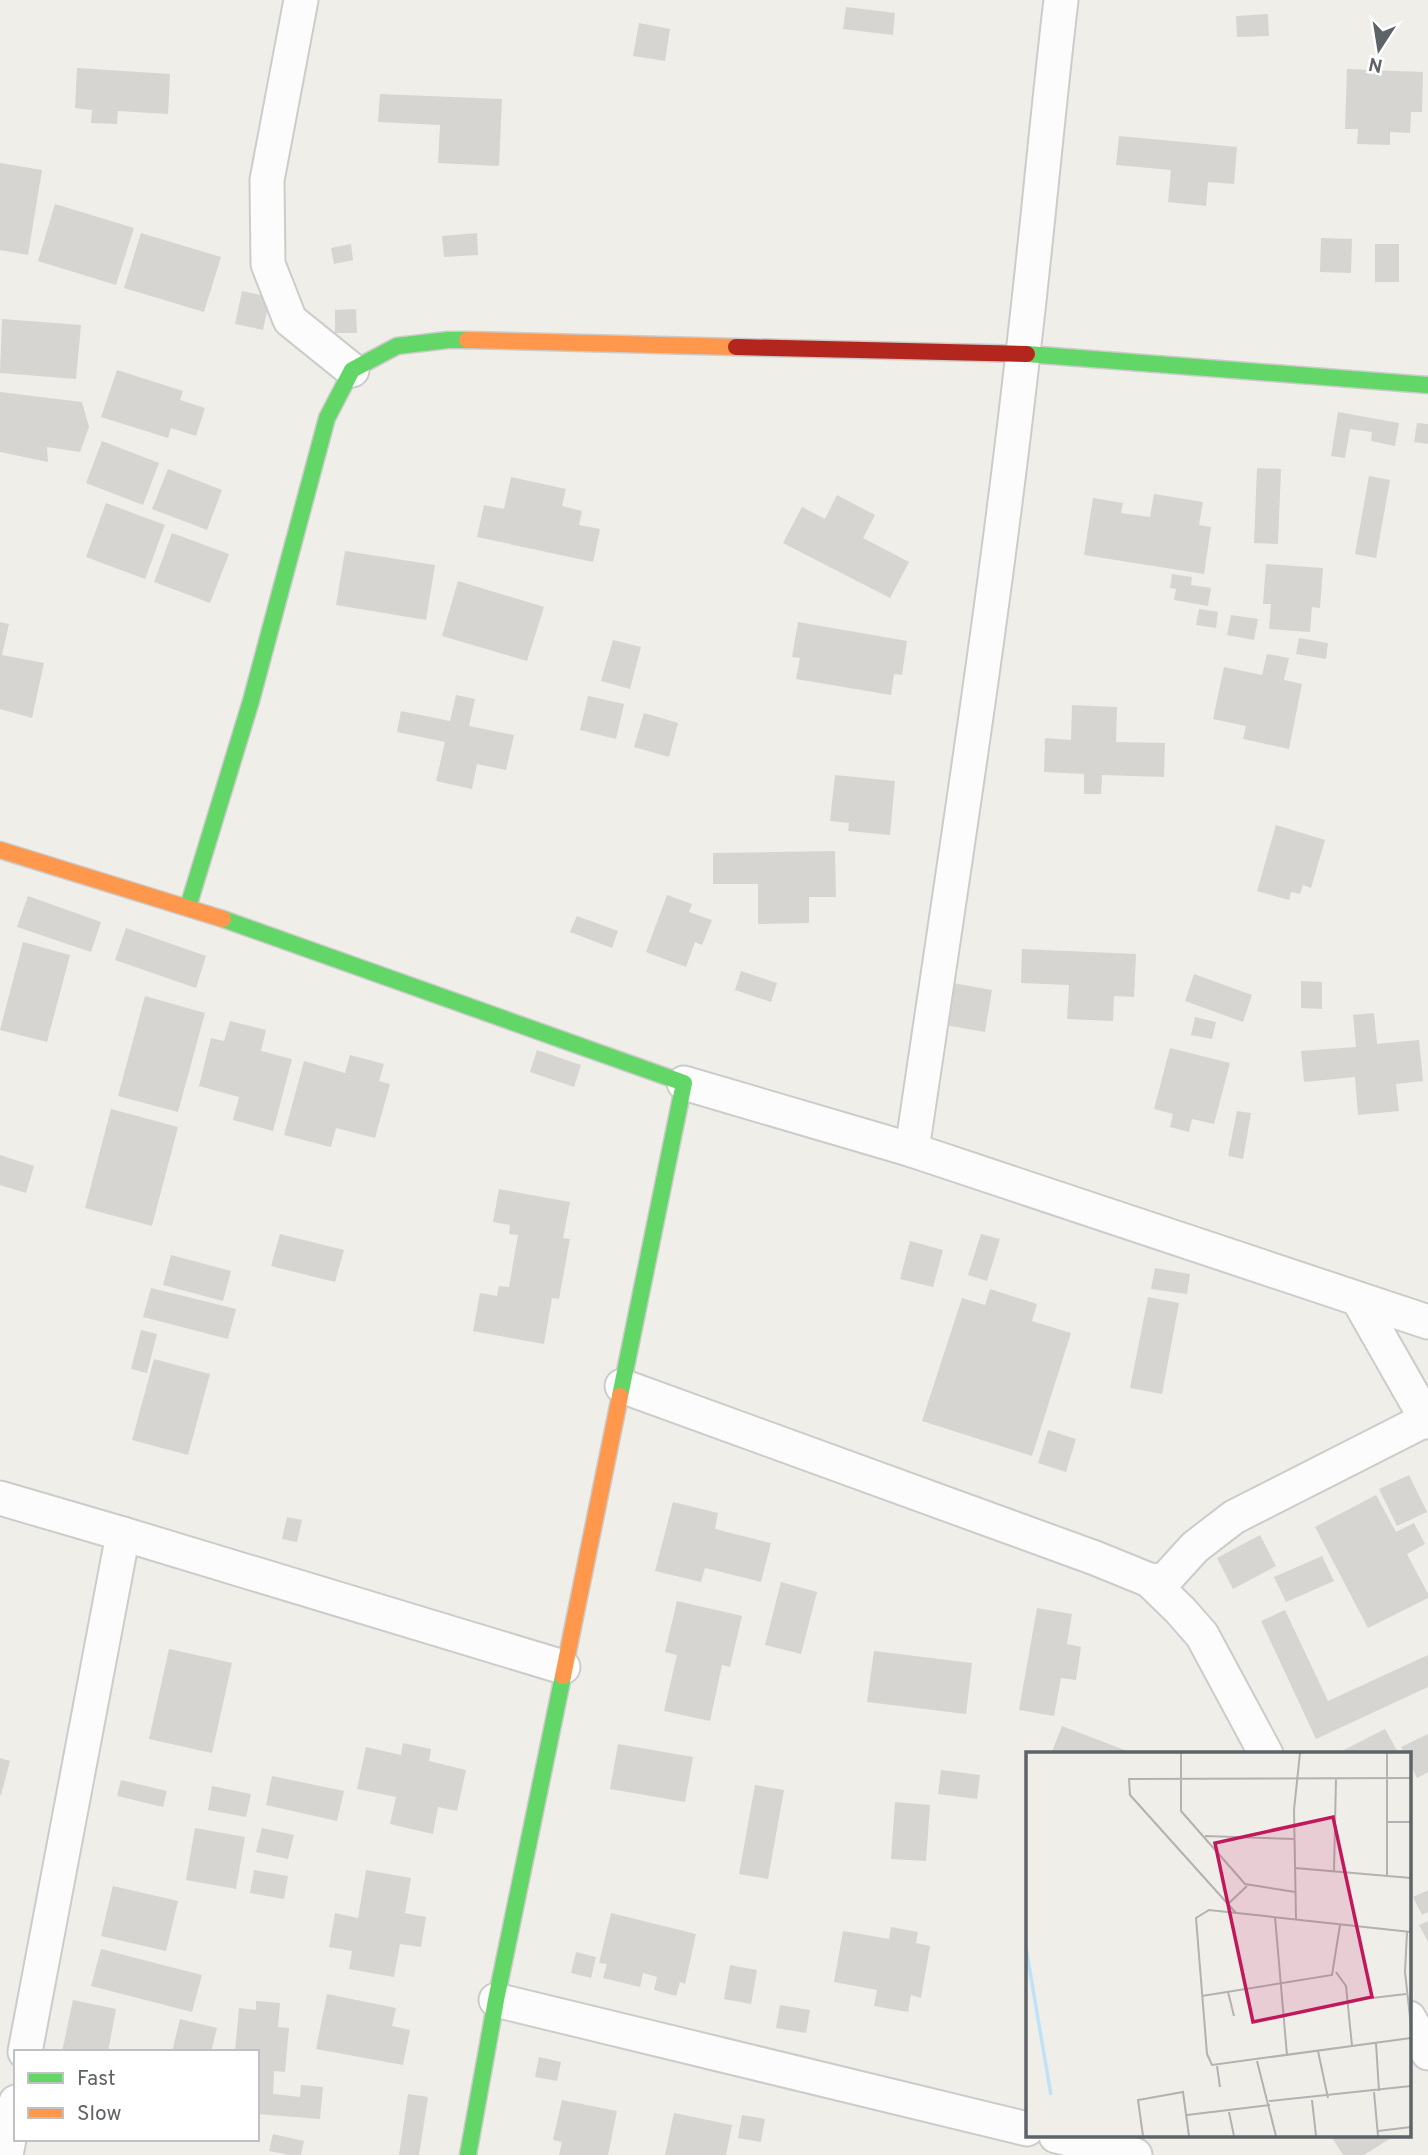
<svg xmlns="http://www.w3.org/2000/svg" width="1428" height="2155" viewBox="0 0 1428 2155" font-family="Overpass,sans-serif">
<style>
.building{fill:#d6d5d2}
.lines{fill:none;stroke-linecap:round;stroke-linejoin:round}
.street-casing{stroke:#cccccb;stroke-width:37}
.fast-casing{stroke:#cbcbca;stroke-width:19}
.slow-casing{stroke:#cbcbca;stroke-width:19}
.jam-casing{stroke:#cbcbca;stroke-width:19}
.street{stroke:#fdfcfc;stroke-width:33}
.fast{stroke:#63d668;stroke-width:16}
.slow{stroke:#ff974d;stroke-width:16}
.jam{stroke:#b3261e;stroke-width:16}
.inset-river{fill:none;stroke:#bfe2f8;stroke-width:3.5}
.inset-road{fill:none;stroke:#b1b2b1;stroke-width:2}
.view{fill:#c2185b;fill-opacity:0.15;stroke:#c2185b;stroke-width:3.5}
.inset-edge{fill:none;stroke:#5e6368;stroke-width:3.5}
</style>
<rect width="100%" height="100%" fill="#efeee9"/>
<g class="building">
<polygon points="846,7 895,13 893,35 843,29"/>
<polygon points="1268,14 1269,36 1237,37 1236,16"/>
<polygon points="639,23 670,29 665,61 633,56"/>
<polygon points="77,68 170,74 168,114 118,111 117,124 91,123 92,110 75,108"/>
<polygon points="1347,69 1423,72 1422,112 1411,112 1410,133 1390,132 1390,145 1357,144 1358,129 1345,129"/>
<polygon points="380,94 502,99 499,166 438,163 440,125 378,122"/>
<polygon points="1119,136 1237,147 1234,184 1208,182 1206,206 1168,202 1171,170 1116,165"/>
<polygon points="0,163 42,170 28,255 0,250"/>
<polygon points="55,204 134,228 116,285 38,261"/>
<polygon points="141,233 221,257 204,312 124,288"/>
<polygon points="477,233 478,255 444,257 442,236"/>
<polygon points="1321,238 1352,239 1351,273 1320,272"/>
<polygon points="351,244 353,260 334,264 331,248"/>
<rect x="1375" y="244" width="24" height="38"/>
<polygon points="242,291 270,297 263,330 235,324"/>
<polygon points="356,309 357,333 335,333 335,310"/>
<polygon points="2,319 81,325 76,379 0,373"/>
<polygon points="117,370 183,391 180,400 205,408 196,436 171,428 168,438 101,417"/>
<polygon points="0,392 82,402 89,427 80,452 47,447 48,462 0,452"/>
<polygon points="1338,412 1399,423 1395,446 1371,441 1372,432 1350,429 1345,458 1331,456"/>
<polygon points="1417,423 1428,424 1428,444 1414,442"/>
<polygon points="102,441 159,463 143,505 86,483"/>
<polygon points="1257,468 1281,469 1278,544 1254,543"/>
<polygon points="168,469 222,490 207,530 152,509"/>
<polygon points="1369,476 1390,480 1376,558 1355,554"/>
<polygon points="511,477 566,489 562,506 582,511 579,525 600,529 593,562 477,537 484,505 504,509"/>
<polygon points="1154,494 1203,502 1199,525 1211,527 1204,574 1084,555 1093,498 1123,503 1121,513 1150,517"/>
<polygon points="837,495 875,515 863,538 909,562 890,598 783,543 802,507 825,519"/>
<polygon points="106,503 165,525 145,579 86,557"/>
<polygon points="172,533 229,554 210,603 154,582"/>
<polygon points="345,551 435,565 426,620 336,605"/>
<polygon points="1266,564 1323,568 1320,608 1312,607 1310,632 1269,629 1271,604 1263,604"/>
<polygon points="1172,574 1192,577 1191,585 1211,588 1208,606 1174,600 1176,589 1170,588"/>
<polygon points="458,581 544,607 527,661 442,636"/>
<polygon points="1199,609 1218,612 1216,628 1196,625"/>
<polygon points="1231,615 1258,619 1254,640 1227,635"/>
<polygon points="0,622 9,624 2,655 44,663 32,718 0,709"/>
<polygon points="798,622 907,641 902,675 894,674 891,695 796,679 800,658 792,657"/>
<polygon points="1299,638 1328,643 1326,659 1296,654"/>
<polygon points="613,640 641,647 630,689 601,681"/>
<polygon points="1267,654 1289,658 1284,680 1302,684 1289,749 1243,739 1246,726 1213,719 1224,667 1262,675"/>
<polygon points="456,695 475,699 469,726 514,735 506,770 477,764 472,789 436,781 445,742 397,732 401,711 450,721"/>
<polygon points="588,696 624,704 616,739 580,730"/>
<polygon points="1072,705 1117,707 1116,742 1165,743 1164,777 1102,775 1101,794 1084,794 1084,774 1044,772 1045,738 1071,740"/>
<polygon points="644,713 678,723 669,757 634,747"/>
<polygon points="835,775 895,781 890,835 848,831 849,823 830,821"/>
<polygon points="1276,825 1325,840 1311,888 1303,885 1300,894 1291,892 1289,900 1257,891"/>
<polygon points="835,851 836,897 809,897 809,923 758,924 758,884 713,884 713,853"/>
<polygon points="667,895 692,904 689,912 712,920 702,945 695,942 686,967 646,952"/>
<polygon points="28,896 101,922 91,952 17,927"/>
<polygon points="577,916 618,931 612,948 570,932"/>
<polygon points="126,928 206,956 196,988 115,960"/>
<polygon points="23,942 70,955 47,1042 0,1030"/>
<polygon points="1022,949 1136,954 1134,997 1114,996 1113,1021 1067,1019 1069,985 1021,983"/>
<polygon points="741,971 777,983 771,1002 735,990"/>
<polygon points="1194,974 1252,995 1243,1022 1185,1001"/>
<polygon points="1301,981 1322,982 1322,1009 1301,1008"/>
<polygon points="947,982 992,990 985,1032 939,1024"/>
<polygon points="145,996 205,1013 178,1112 118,1096"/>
<polygon points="1374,1013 1377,1044 1419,1040 1423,1081 1396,1084 1399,1111 1358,1115 1355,1077 1304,1082 1301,1051 1356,1047 1353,1015"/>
<polygon points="1195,1017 1216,1022 1212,1039 1191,1035"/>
<polygon points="230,1021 266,1030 261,1051 292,1059 273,1131 233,1120 239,1097 199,1086 211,1038 224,1041"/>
<polygon points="1170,1048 1230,1063 1214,1124 1192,1119 1189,1132 1170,1127 1173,1114 1154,1109"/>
<polygon points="537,1050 581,1065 574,1087 530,1072"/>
<polygon points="350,1055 384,1064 379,1081 390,1084 375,1138 336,1128 331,1147 284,1135 304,1061 345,1073"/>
<polygon points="111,1109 178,1127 152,1226 85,1208"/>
<polygon points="1237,1111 1251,1113 1243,1159 1228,1156"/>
<polygon points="0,1155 34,1166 26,1193 0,1185"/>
<polygon points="499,1189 570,1202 563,1238 570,1239 559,1299 552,1298 544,1344 473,1331 480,1293 497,1296 499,1286 509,1287 518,1235 509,1234 510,1225 493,1222"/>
<polygon points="280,1234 344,1250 335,1282 271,1266"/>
<polygon points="981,1234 1000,1239 987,1281 968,1275"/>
<polygon points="910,1241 943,1250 933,1287 900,1279"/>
<polygon points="171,1255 231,1271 223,1301 163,1285"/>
<polygon points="1155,1268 1190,1274 1187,1294 1151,1289"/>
<polygon points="151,1288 236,1309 228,1339 143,1317"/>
<polygon points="990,1289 1037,1304 1032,1321 1071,1333 1032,1456 922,1421 962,1298 985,1305"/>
<polygon points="1148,1297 1179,1303 1162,1394 1130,1388"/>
<polygon points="141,1330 157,1334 147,1373 131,1369"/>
<polygon points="154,1359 210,1374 188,1455 132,1440"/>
<polygon points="1048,1430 1076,1439 1066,1472 1038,1463"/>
<polygon points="1409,1475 1427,1512 1397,1526 1379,1489"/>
<polygon points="1376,1495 1396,1532 1414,1523 1425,1544 1407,1554 1428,1594 1428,1598 1368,1628 1315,1527"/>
<polygon points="673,1502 718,1513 715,1529 771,1543 761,1582 705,1568 701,1582 655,1571"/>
<polygon points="287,1517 302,1520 297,1542 282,1539"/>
<polygon points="1260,1535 1276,1566 1233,1589 1217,1558"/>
<polygon points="1322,1556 1334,1581 1286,1602 1274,1577"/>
<polygon points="781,1582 817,1592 801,1654 765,1645"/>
<polygon points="677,1601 742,1616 730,1667 722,1665 710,1721 664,1711 677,1655 665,1652"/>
<polygon points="1037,1608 1072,1614 1067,1644 1081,1647 1076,1680 1061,1678 1054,1716 1019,1710"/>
<polygon points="1285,1610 1328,1701 1428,1655 1428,1687 1316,1739 1261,1621"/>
<polygon points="169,1649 232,1663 212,1753 149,1739"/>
<polygon points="874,1651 972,1663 966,1714 867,1702"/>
<polygon points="1062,1726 1135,1754 1051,1754"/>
<polygon points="1385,1729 1399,1754 1336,1754"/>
<polygon points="1428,1734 1428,1772 1417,1778 1409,1762 1409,1754 1405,1754 1401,1747"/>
<polygon points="403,1743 431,1749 429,1761 466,1770 457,1811 438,1807 433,1834 390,1824 396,1797 357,1789 366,1747 401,1755"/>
<polygon points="618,1744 693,1757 685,1802 610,1789"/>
<polygon points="0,1758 10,1761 1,1795 0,1795"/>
<polygon points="941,1770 980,1775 977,1799 938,1794"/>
<polygon points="272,1776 344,1791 337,1821 266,1805"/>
<polygon points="121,1780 167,1791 163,1807 117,1796"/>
<polygon points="755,1785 784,1790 768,1879 739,1874"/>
<polygon points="212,1786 251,1794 246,1817 208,1810"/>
<polygon points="895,1802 930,1805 926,1861 891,1859"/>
<polygon points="195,1828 245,1837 236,1889 186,1880"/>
<polygon points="262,1828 294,1835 288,1859 256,1852"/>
<polygon points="254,1870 288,1876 284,1899 250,1893"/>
<polygon points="366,1870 411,1878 405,1913 426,1917 421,1947 400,1944 394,1977 349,1969 352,1951 329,1947 335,1913 358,1918"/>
<polygon points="113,1886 178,1901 166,1951 101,1936"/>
<polygon points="1428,1890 1428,1912 1422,1915 1413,1897"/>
<polygon points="611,1913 696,1934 685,1984 680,1982 676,1996 654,1990 657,1977 643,1973 640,1987 603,1978 607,1964 599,1963"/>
<polygon points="1428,1921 1428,1942 1419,1925"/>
<polygon points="891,1927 918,1932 916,1943 930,1946 921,1998 911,1995 908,2012 874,2006 877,1990 834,1982 843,1931 889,1939"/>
<polygon points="101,1949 202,1975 192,2012 91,1986"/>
<polygon points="576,1952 596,1957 591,1978 571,1973"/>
<polygon points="730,1965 757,1970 751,2004 724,1999"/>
<polygon points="327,1994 396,2008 392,2026 410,2030 403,2065 316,2049"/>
<polygon points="73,2000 116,2009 108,2052 62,2052"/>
<polygon points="256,2001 280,2003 278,2027 289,2028 285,2072 274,2071 273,2094 300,2097 301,2085 323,2087 320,2119 257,2114 257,2052 235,2052 239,2008 256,2010"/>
<polygon points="780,2005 810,2010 806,2033 776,2028"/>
<polygon points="180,2019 217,2028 211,2052 172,2052"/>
<polygon points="539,2057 561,2062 557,2081 535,2077"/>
<polygon points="408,2094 428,2097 419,2155 399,2155"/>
<polygon points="562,2100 617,2111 608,2155 559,2155 562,2142 553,2140"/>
<polygon points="674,2113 732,2125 726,2155 665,2155"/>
<polygon points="742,2115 765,2119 761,2142 738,2138"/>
<polygon points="273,2134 304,2141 301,2155 290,2155 269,2151"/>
<polygon points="1331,2136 1390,2136 1391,2138 1364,2155 1343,2155"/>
</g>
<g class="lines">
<g class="street-casing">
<g id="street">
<polyline points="301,0 267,180 268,264 290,320 352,370"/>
<polyline points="684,1083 912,1150 1428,1322"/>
<path d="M912 1150C951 885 993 620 1023 353 1037 236 1047 118 1061 0"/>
<polyline points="1358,1299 1428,1422"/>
<polyline points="622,1386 1095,1558 1149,1580 1180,1610 1202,1635 1266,1754"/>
<polyline points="0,1498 123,1534 563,1667"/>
<polyline points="1149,1580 1164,1581 1195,1547 1234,1517 1427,1419"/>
<polyline points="496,2000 1027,2129"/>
<polyline points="1409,2018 1428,2053"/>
<polyline points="25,2052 123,1534"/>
<polyline points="1056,2136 1135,2155"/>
<polyline points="6,2155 16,2102"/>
</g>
</g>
<g class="fast-casing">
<g id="fast">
<polyline points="1027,354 1428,385"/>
<polyline points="188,907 251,701 327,418 352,370 397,346 448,340 467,340"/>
<polyline points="223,919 684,1083 620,1396"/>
<polyline points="468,2155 496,2000 563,1676"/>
</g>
</g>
<g class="slow-casing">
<g id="slow">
<polyline points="467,340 736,347"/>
<polyline points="0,850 223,919"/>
<polyline points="563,1676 620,1396"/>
</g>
</g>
<g class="jam-casing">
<polyline id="jam" points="736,347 1027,354"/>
</g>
<use href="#street" class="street"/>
<use href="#fast" class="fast"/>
<use href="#slow" class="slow"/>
<use href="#jam" class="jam"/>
</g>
<g transform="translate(1026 1752)">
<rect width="385" height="385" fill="#efeee9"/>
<path class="inset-river" d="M0 196 25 343"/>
<path class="inset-road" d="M155 1V59L219 132 269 140M361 70H385M179 84 269 87M269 116 385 126M308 119 310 26M361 124V1M202 152 221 134M210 161 104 43 103 27 385 26M249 165 261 303M270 167 268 58 274 1M381 180 379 220 385 274M385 180 183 158 170 166 181 302 186 313 385 286M310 220 320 234 326 294M202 240 208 264M176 244 306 223 314 173M346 246 380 242M350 291 353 339M292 299 302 346M231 309 250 384M191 314 194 335M348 340 352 384M286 348 290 384M243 349 385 334M203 360 208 384M161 363 244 353M352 379 385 375M117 384 112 348 157 340 163 384"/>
<path class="view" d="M307 65 346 245 227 270 189 91Z"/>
<rect width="385" height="385" class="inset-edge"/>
</g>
<rect x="14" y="2050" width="245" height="91" fill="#ffffff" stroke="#bfc1c3" stroke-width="2"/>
<rect x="28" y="2073" width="35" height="10" fill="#63d668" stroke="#bfc1c3" stroke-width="2"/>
<text x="77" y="2085" font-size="21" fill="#5e6368">Fast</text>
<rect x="28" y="2108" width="35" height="10" fill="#ff974d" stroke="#bfc1c3" stroke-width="2"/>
<text x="77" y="2120" font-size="21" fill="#5e6368">Slow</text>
<g transform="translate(1379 49) rotate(192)" stroke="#ffffff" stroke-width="5" paint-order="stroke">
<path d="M0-5L12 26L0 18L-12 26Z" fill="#5e6368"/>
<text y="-10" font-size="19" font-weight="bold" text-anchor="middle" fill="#5e6368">N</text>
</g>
</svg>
